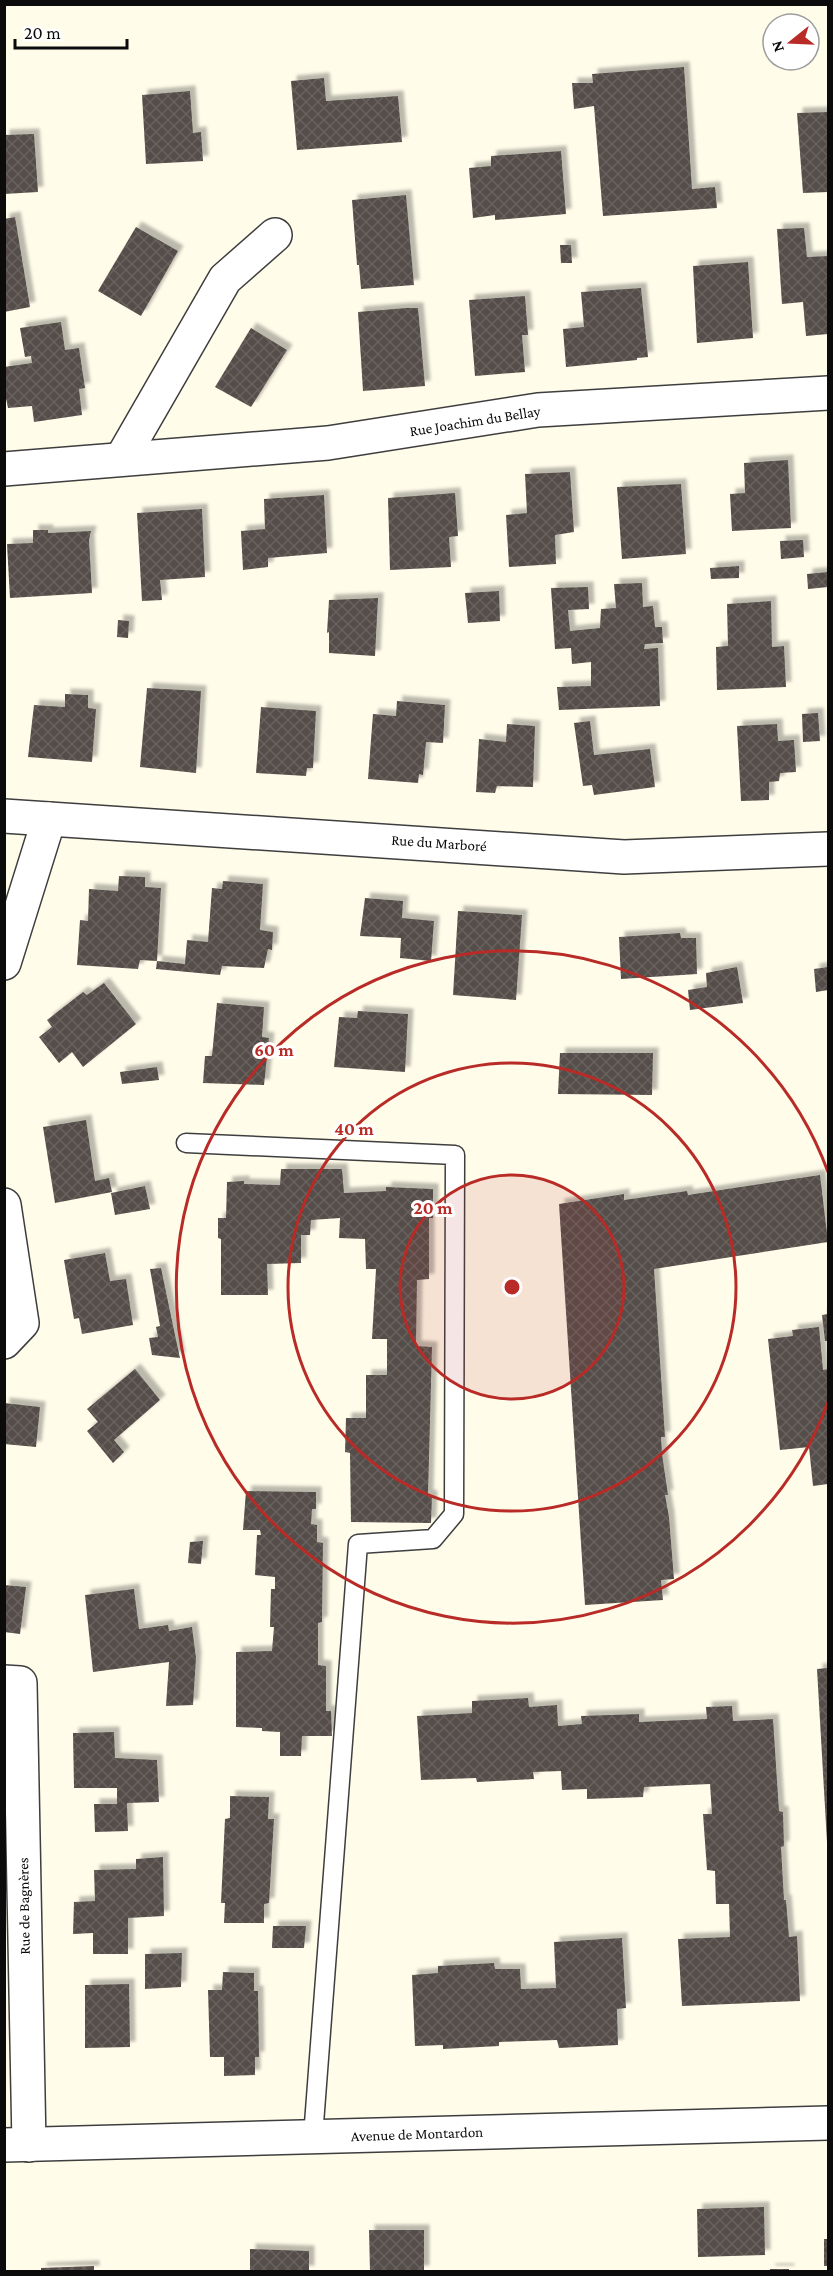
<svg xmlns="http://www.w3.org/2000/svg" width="833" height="2276" viewBox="0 0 833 2276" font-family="'Crimson Pro',serif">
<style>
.building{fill:url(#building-cross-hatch);filter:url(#shadow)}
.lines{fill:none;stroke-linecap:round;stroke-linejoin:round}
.service-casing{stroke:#3e3e3e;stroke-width:21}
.minor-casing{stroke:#3e3e3e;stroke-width:36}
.tertiary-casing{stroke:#3e3e3e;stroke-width:36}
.service{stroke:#fff;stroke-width:18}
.minor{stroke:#fff;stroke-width:33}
.tertiary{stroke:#fff;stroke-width:33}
.ring{fill:none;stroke:#b82b26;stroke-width:3}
.labels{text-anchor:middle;stroke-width:6;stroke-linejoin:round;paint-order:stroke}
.street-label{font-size:15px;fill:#0b0b0b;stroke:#fff}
.centre{fill:#b82b26;stroke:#fff;stroke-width:3}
.ring-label{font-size:18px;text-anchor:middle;font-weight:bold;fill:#b82b26;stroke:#fff;stroke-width:6;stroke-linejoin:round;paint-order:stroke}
</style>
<defs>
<pattern id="building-cross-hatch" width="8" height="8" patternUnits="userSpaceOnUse" patternTransform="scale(1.5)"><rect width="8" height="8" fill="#544d48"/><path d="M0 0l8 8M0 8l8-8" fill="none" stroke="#68625e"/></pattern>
<filter id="shadow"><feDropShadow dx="5.5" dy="-5.5" stdDeviation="1.5" flood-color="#0004"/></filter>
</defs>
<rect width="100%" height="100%" fill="#fffcea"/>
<g class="building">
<polygon points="684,67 692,189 715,187 717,208 603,216 594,106 574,109 572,83 593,83 592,74"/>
<polygon points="324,78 326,101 398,96 402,142 297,150 291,81"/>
<polygon points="190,91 193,133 201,132 203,161 146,164 142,95"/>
<polygon points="828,112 828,192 803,193 797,113"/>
<polygon points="34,134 38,192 4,194 4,135"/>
<polygon points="561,151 566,214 495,220 495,215 473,218 469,168 491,166 491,156"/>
<polygon points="406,195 414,285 361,289 359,265 357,265 352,200"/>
<polygon points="15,217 30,307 4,312 4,219"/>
<polygon points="136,227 178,251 141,316 98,291"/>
<polygon points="804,228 807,257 828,256 828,334 806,336 803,302 782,304 777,229"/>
<polygon points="560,245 571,245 572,263 561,263"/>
<polygon points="748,262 753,338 697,343 693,266"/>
<polygon points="641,288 648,357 637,358 637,360 566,367 563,329 584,327 581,292"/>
<polygon points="525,296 528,335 522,335 525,372 475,376 469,300"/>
<polygon points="406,308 418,308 425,386 363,391 358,312"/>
<polygon points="61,322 65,350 79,348 85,388 79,389 82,415 34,422 32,406 8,408 4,389 4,367 32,363 31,356 25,357 20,328"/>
<polygon points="251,328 287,350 251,407 215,387"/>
<polygon points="788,460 791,528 732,531 730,494 745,493 744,463"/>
<polygon points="570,472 574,532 555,535 556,564 509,567 506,515 527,513 525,474"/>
<polygon points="681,484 686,554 622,559 617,487"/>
<polygon points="455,493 458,536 449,537 451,567 390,570 388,498"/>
<polygon points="324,495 327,553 268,558 268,567 243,570 241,531 265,529 264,499"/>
<polygon points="202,509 205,577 160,580 162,600 142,601 137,513"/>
<polygon points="33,530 48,530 48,533 91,531 89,540 92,593 10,598 7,544 33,543"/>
<polygon points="803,540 804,557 781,559 780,541"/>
<polygon points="739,566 739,578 711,579 710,568"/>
<polygon points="828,572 828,587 808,589 807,574"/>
<polygon points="642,583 643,607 653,606 655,627 662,627 663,643 645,644 644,649 658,648 660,706 559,710 557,687 591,686 591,662 572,664 571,648 555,649 551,588 588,587 589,609 568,610 570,631 600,628 601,609 616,608 614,584"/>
<polygon points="499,591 500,621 468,623 465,593"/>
<polygon points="378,598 375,656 329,653 329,632 327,633 329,600"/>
<polygon points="771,601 772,647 784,646 786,687 717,690 716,647 728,646 727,604"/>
<polygon points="118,620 129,621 128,638 117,637"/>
<polygon points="147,688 201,691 196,773 140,767"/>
<polygon points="65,694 88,695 88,708 96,709 92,762 28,757 34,705 65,707"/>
<polygon points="397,701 445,705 443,743 426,742 423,775 419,774 418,783 368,779 373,714 396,716"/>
<polygon points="261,707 316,711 313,768 307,768 306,776 256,773"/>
<polygon points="818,713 820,741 803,742 802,714"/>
<polygon points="590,721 594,755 650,749 655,787 594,795 592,785 583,786 574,723"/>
<polygon points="507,724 535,726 533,787 497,786 495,793 476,792 479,739 506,742"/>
<polygon points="777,724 778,741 794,740 796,772 780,773 779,781 769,782 769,800 741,801 737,726"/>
<polygon points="119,876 145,877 145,887 161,888 157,961 185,964 187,940 208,942 212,888 222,889 223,881 263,884 260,930 273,932 272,950 268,949 264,968 222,966 220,975 156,969 157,961 140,960 138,969 77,965 80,920 88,921 89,889 118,891"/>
<polygon points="365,898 403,901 402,918 434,921 431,961 400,958 401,938 360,936"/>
<polygon points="458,911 522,915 516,1000 453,995"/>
<polygon points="680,933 681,938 696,938 697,974 621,979 619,937"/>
<polygon points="737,967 743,1003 690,1010 688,990 707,987 706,973"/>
<polygon points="828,967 828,990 816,992 814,969"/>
<polygon points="104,983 136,1024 83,1067 72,1052 59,1063 39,1037 52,1027 47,1020 83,992 87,995"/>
<polygon points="217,1003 264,1007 262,1037 269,1038 264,1085 203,1083 205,1056 212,1056"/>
<polygon points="358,1011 408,1014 405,1072 334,1067 339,1017 357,1018"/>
<polygon points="560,1053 653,1053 652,1095 558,1094"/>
<polygon points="157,1067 159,1080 122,1084 120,1072"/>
<polygon points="86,1120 95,1181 109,1178 112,1192 55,1203 43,1127"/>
<polygon points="281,1169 342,1169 344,1193 386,1191 386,1187 433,1189 433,1218 429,1218 429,1279 417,1280 416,1346 432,1347 428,1495 432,1496 431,1523 351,1522 350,1453 345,1452 346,1418 366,1418 366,1375 387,1375 387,1339 372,1339 376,1269 366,1269 365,1239 339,1238 340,1218 311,1220 310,1235 301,1235 301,1263 267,1264 268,1295 221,1295 221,1239 218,1238 218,1218 226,1218 227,1182 244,1181 244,1184 280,1185"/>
<polygon points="820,1175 828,1242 654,1269 665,1437 661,1437 662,1454 668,1495 665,1495 669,1517 674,1579 661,1580 663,1600 585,1605 559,1204 624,1194 624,1200 687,1191 688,1195"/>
<polygon points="145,1186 150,1209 115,1215 111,1193"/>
<polygon points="105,1253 110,1281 126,1279 133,1325 82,1334 79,1318 74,1319 64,1260"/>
<polygon points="161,1268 175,1335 180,1358 152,1355 149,1338 158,1337 156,1327 160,1326 150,1269"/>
<polygon points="828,1314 828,1341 825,1341 822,1315"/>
<polygon points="819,1327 823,1370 828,1369 828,1484 813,1486 809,1447 780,1450 768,1339 793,1336 792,1330"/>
<polygon points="135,1369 160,1400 114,1440 124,1452 113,1463 87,1431 98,1422 87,1409"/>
<polygon points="4,1403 40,1407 36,1447 4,1444"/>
<polygon points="246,1491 316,1492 316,1509 312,1509 311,1524 317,1525 317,1542 323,1543 322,1622 318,1623 318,1665 326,1666 326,1711 331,1711 332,1736 302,1736 301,1756 280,1756 280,1732 262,1731 262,1728 236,1727 236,1652 272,1651 274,1627 270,1627 271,1589 275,1589 275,1577 255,1575 257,1535 261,1535 260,1530 243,1530"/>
<polygon points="203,1541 201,1564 188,1563 190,1542"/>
<polygon points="4,1585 26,1587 20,1634 4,1632"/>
<polygon points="134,1589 139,1629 168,1625 169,1631 192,1627 196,1658 193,1705 166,1706 169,1662 93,1672 85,1595"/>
<polygon points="828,1668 828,1842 827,1842 817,1669"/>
<polygon points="528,1698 529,1707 557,1705 558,1726 582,1724 581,1716 639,1714 639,1722 707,1719 706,1707 732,1706 733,1721 773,1719 779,1811 783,1812 784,1846 781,1847 784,1900 786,1900 789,1937 797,1936 800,2001 682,2006 678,1939 730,1937 729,1904 716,1904 715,1871 707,1870 703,1814 712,1814 710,1784 644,1787 643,1797 587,1799 587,1789 562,1790 561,1771 533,1772 534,1779 477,1782 476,1778 421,1780 417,1716 472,1713 472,1701"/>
<polygon points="114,1732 115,1758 157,1760 159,1802 127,1803 128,1831 95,1832 94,1804 117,1804 117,1788 74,1788 73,1733"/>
<polygon points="230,1796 269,1797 268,1819 274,1819 269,1903 264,1904 264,1923 224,1923 225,1903 221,1903 225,1819 230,1818"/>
<polygon points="163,1857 164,1916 128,1918 128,1954 93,1954 93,1933 73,1934 74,1902 95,1901 94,1870 136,1869 136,1859"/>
<polygon points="273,1926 306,1926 304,1948 272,1948"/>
<polygon points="622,1938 626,2008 617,2009 618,2045 559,2048 557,2040 499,2042 499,2046 443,2049 443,2045 415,2046 412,1975 438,1973 438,1966 494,1963 495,1969 520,1969 521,1989 556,1988 554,1942"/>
<polygon points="182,1953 181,1987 145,1989 145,1954"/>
<polygon points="223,1972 254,1973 254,1991 258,1991 259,2057 255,2057 255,2075 224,2076 224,2057 210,2057 208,1990 222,1990"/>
<polygon points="129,1984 130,2047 85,2048 85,1985"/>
<polygon points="764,2207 765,2255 698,2257 697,2209"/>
<polygon points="369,2230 424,2230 424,2271 370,2271"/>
<rect x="824" y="2239" width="4" height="27"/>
<polygon points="250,2249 309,2251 309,2271 250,2271"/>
<polygon points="94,2266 94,2271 41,2271 41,2268"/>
<rect x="770" y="2269" width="19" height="2"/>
</g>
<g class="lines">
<g class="service-casing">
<polyline id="service" points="186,1143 455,1155 454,1514 433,1539 358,1544 313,2137"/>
</g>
<g class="minor-casing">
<g id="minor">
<polyline points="122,458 225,279 275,235"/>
<polyline points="4,469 328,443 538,410 828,393"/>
<polyline points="4,816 624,857 828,849"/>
<polyline points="4,963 49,819"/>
<polyline points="4,1205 22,1323 4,1342"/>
<polyline points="4,1682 20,1683 29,2145"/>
</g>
</g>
<g class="tertiary-casing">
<polyline id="tertiary" points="4,2145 828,2123"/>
</g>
<use href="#service" class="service"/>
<use href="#minor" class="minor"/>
<use href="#tertiary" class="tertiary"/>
</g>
<circle cx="512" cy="1287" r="112" fill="#b82b26" fill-opacity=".12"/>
<g class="ring">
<circle cx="512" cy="1287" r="112"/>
<circle cx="512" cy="1287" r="224"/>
<path d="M828 1402A336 336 0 1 1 828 1172"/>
</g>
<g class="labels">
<g class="street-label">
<text transform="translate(475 421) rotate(-9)" y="5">Rue Joachim du Bellay</text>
<text transform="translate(439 843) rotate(4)" y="5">Rue du Marboré</text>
<text transform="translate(24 1906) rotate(-91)" y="5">Rue de Bagnères</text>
<text transform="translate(417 2134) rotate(-2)" y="5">Avenue de Montardon</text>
</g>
</g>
<circle cx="512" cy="1287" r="9" class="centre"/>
<g class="ring-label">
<text x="274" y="1056">60 m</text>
<text x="354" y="1135">40 m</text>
<text x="433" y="1214">20 m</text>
</g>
<rect width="833" height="2276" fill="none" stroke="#0b0b0b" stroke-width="12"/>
<g transform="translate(791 42) rotate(252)"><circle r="28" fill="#ffffff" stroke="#9d9d9d" stroke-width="1.5"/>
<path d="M0-4.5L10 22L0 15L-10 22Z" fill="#b82b26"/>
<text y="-9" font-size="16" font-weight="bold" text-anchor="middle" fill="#0b0b0b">N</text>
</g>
<path d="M15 39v9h112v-9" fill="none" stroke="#0b0b0b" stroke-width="3"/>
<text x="24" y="39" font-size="18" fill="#0b0b0b" stroke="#ffffff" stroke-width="4.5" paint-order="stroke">20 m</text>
</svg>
